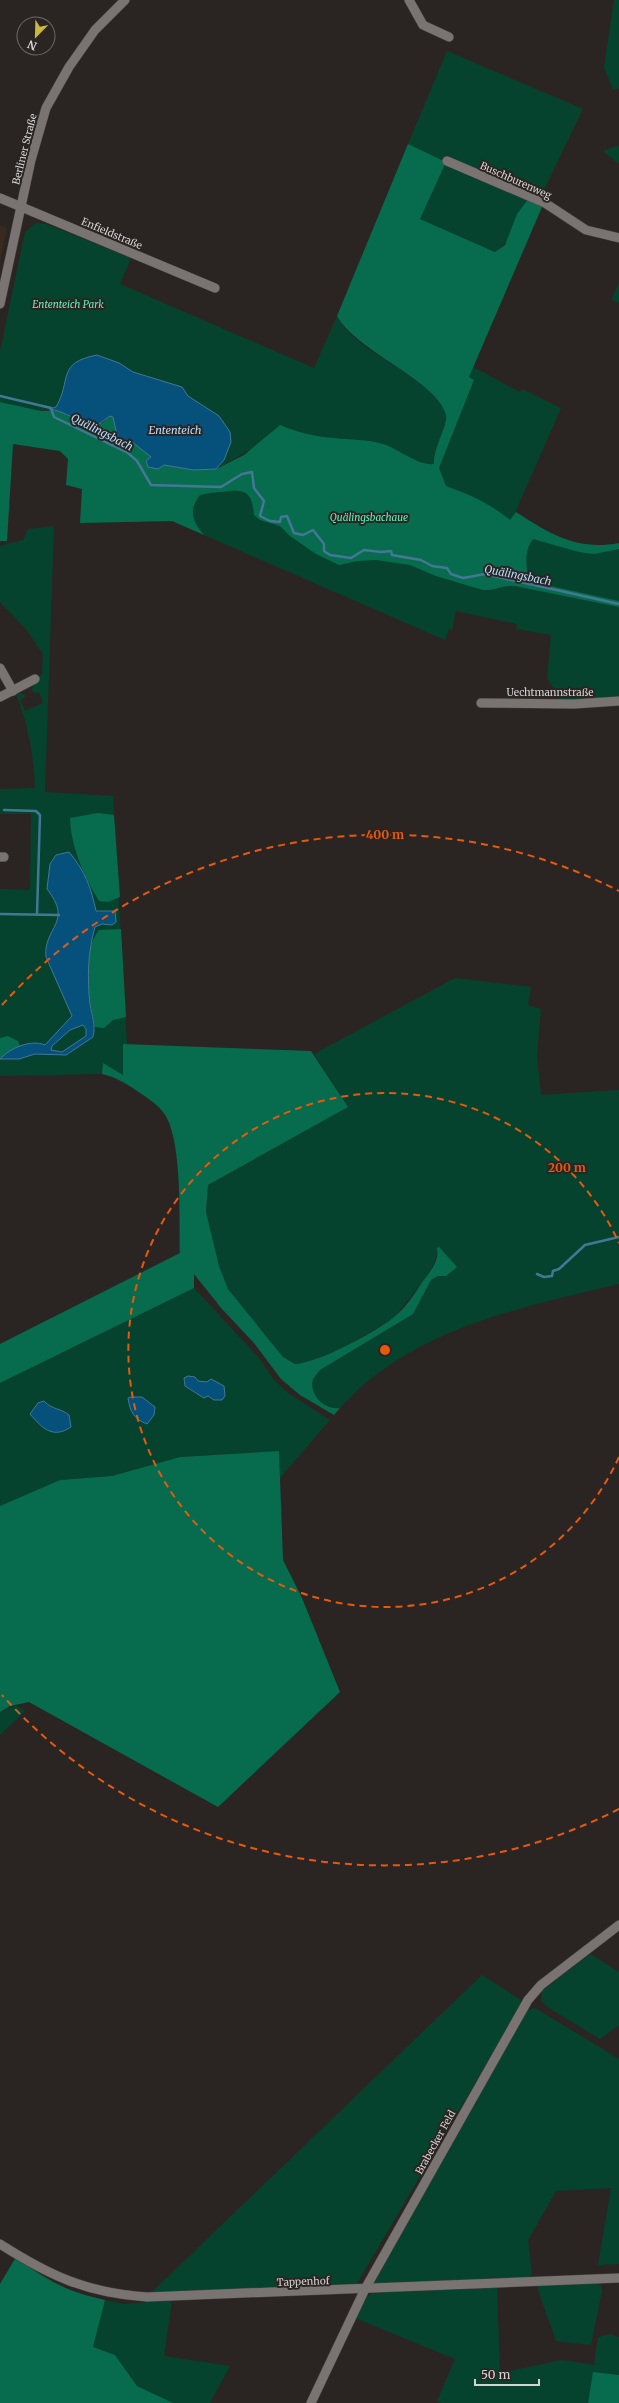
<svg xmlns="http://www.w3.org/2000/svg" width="619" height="2403" viewBox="0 0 619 2403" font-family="Merriweather,serif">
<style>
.education{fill:#382b1e}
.green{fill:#06432f;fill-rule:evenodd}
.forest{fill:#066c4d}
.water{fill:#06507c;stroke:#447796;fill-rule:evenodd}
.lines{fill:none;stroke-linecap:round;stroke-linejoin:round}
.stream{stroke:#447796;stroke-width:2.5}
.street-casing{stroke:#454140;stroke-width:10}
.street{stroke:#797472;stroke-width:9}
.ring{fill:none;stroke:#e8590c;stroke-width:2;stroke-dasharray:7 5}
.labels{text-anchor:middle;stroke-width:4;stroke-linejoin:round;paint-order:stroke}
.street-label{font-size:10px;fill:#d5d2d1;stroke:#2a2523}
.park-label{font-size:10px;font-style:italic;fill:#5cf3ba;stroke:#2a2523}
.water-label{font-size:11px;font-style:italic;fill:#b5dcfc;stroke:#2a2523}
.centre{fill:#e8590c;stroke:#2a2523;stroke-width:2}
.ring-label{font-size:12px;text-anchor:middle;font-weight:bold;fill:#e8590c;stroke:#2a2523;stroke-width:4;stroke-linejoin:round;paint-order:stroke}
</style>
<rect width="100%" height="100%" fill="#2a2523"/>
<polygon class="education" points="0,225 7,228 0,262"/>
<g class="green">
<polygon points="614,0 619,0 619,88 613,90 604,67"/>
<path d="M447 51 583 109 537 204 528 199C513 214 512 245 495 252L420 219 446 162 408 144Z"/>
<polygon points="619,145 619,164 603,151"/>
<path d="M36 223 46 224 131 258 120 284 314 368 337 316C341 324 349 333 356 339 376 358 441 388 446 415 447 423 436 447 434 456L441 474 439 468 474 380 469 377 473 367 520 392 522 389 561 408 515 513C546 536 580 549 619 545V697L557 702V694L547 678 551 635 516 629 517 624 456 611 452 630 449 629 445 640 204 535 201 532 173 519V486L223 487 251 449 216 469 224 460 219 416 188 396 182 387 133 372 119 363 97 355 66 377 60 399 55 407 41 411 0 402V351L25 232Z"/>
<polygon points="619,283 619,303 611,300"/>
<path d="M54 526 45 792 113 796 127 1044 123 1045V1075L103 1064 102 1074 0 1076V889L30 890 31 814H0V789L35 788C34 756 28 724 16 694L19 692 26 696 20 700 25 711 43 703 39 692 34 693 32 690 33 685 39 680 38 677 42 675 43 654 26 629 0 602V546L23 540 28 529Z"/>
<path d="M455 978 531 987 528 1005 541 1009 537 1056 541 1095 619 1090V1284C520 1308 412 1328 340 1408 324 1410 309 1395 313 1379L320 1370 413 1314 431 1280 456 1267 448 1258 438 1253 430 1272 395 1317 347 1346 309 1362 295 1364 283 1357 228 1289 219 1266 206 1212 208 1185 348 1107 314 1054Z"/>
<path d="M194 1288 259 1358 274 1380 288 1393 330 1420 280 1478 279 1451 180 1457 112 1476 60 1480 0 1506V1383ZM188 1376 195 1377 198 1381 207 1382 224 1391V1396L214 1400 208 1396 204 1398 185 1386 184 1378ZM44 1401C52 1410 61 1408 69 1414V1419L38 1403Z"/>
<polygon points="16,1705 25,1711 0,1735 0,1712"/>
<polygon points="590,1954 619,1972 619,2025 600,2039 549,2008 541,2000 542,1991"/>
<polygon points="482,1975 521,2000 521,2005 356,2285 152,2292"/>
<polygon points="535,2008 619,2059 619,2264 598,2265 611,2188 556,2191 528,2240 532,2274 528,2278 375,2284 374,2282 527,2010"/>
<path d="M596 2283 601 2286 602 2291 591 2345 556 2341C550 2322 542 2305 537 2285Z"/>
<polygon points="497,2287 500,2373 562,2360 594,2365 598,2337 611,2334 619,2338 619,2375 594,2372 588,2403 442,2403 437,2401 455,2359 355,2318 366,2297 374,2292"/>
<polygon points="105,2300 124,2304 172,2300 164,2356 230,2366 210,2403 173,2403 137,2386 115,2355 93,2347"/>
</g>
<g class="forest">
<path d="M408 144 446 162 420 219 495 252 505 245 517 214 528 199 542 207 469 377 474 380 439 468 446 486C469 494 491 504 510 520L516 512C550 534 577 551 619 543V549L594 554 579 552 533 539C523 552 527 566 528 581L619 601V607L515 586C500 585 495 591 483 590L436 576 410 565 376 560 357 561 339 565 316 554 290 536 280 526 260 520 254 515C252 490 244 489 222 492 215 492 208 493 200 495 188 510 192 521 204 535L172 521 80 523 82 489 66 485 68 459 60 451 13 444 7 541H0V402L41 411 60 410 73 418 102 423 110 416 113 417 117 427 116 434 136 444 164 465 194 470 216 469 244 455 280 425C296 432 316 437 334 438 350 440 367 439 383 444 399 449 418 466 434 464 433 448 448 425 446 415 438 381 357 352 337 316Z"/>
<path d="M98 813 114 815 120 897 108 902 99 901C84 876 71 848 70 818Z"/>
<path d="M121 929 126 1017 113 1020 104 1028 95 1027C89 998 80 954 99 930Z"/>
<polygon points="8,1036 18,1041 20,1047 0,1058 0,1038"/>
<path d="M123 1044 311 1051 348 1107 208 1185 206 1212 219 1266 228 1289 283 1357 295 1364C318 1363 376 1332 394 1317 406 1308 415 1293 423 1281 430 1272 440 1260 437 1248L439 1247 457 1267 446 1276H438L431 1280 413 1314 320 1370 313 1379C309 1395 324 1410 340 1408L334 1415 300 1395 281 1379 254 1343 222 1309 194 1274V1288L0 1383V1344L180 1253C179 1219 183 1137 163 1112 156 1103 146 1097 137 1091 126 1083 115 1077 102 1074L103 1063 123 1075Z"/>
<polygon points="279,1451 283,1560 302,1598 340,1692 218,1807 29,1702 10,1706 0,1712 0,1506 60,1480 112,1476 180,1457"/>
<path d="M16 2257C46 2280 67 2292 105 2300L93 2347 115 2355 137 2386 173 2403H0V2284Z"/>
<polygon points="593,2372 619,2375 619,2403 588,2403"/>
</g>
<g class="water">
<path d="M97 355 119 363 133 372 182 387 188 396 219 416 230 432 231 442 224 460 216 469 194 470 164 465 158 469 148 467 146 461 151 457 132 442 128 447 118 440 113 417 110 416 96 426C78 423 66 411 49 409L56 407C72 380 56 363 97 355Z"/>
<path d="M69 852C85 871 91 887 96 911H115L116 922 112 925 102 924 95 927C88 951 87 978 90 1004 92 1016 96 1025 93 1037L66 1055 35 1054 19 1059H0C10 1048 31 1039 45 1045L72 1016 46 957C43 927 74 923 47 889L50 864 56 855ZM83 1025 86 1029V1036L62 1052 51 1050 52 1046 70 1030Z"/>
<polygon points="188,1376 195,1377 198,1381 207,1382 211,1379 224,1386 225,1396 222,1400 214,1400 208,1396 204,1398 185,1386 184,1378"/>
<path d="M131 1397H142L155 1407 154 1415 147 1424C134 1419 130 1412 128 1398Z"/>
<path d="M44 1401C52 1410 61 1408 69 1415L71 1427C53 1439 43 1429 30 1414L38 1403Z"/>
</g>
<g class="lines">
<g class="stream">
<polyline points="0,396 51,408 54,417 128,453 137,461 151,485 221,487 242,474 252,472 254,488 264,501 260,516 270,521 280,522 281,517 287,516 294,533 303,535 313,530 324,544 324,551 330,555 351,558 364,550 381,552 391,551 392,555 421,560 432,566 447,568 451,574 463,578 485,574 619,604"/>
<polyline points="4,810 36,811 40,815 37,914"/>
<polyline points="0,914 59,915"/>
<polyline points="537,1274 544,1277 552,1276 553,1271 559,1269 585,1245 619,1237"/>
</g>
<g class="street-casing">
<g id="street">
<polyline points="409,0 423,25 449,37"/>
<polyline points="447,161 545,203 586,230 619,238"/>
<polyline points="0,198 215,288"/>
<polyline points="0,304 31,160 46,108 69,67 95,30 125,0"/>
<polyline points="0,668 13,691"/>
<polyline points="0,697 35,679"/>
<polyline points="481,703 574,704 619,701"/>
<polyline points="0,857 4,857"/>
<path d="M0 2244C50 2276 87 2293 147 2297L619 2278"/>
<polyline points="311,2403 365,2289 528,2000 541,1985 619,1925"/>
</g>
</g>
<use href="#street" class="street"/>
</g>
<g class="ring">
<path d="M619 1457A257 257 0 1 1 619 1243"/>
<path d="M619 1809A515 515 0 0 1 2 1695M2 1005A515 515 0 0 1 619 891"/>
</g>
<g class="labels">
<g class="street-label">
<text transform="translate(24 149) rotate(-76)" y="4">Berliner Straße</text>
<text transform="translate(516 180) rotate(24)" y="4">Buschburenweg</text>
<text transform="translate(112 233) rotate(23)" y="4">Enfieldstraße</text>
<text x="550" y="696">Uechtmannstraße</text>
<text transform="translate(435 2142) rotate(-61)" y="4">Brabecker Feld</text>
<text transform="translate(303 2281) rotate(-2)" y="4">Tappenhof</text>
</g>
<g class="park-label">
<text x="68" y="308">Ententeich Park</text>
<text x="369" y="521">Quälingsbachaue</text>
</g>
<g class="water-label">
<text x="175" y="434">Ententeich</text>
<text transform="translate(102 432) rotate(27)" y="4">Quälingsbach</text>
<text transform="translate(518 575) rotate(11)" y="4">Quälingsbach</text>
</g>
</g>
<circle cx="385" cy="1350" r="6" class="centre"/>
<g class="ring-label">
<text x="385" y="839">400 m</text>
<text x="567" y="1172">200 m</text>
</g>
<g transform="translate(36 36) rotate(203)"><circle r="19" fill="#2a2523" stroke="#6e6a69"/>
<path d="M0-3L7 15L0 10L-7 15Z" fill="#c8bb3b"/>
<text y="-6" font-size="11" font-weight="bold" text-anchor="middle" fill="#d5d2d1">N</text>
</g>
<path d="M475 2379v6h64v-6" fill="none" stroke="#d5d2d1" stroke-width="2"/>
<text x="481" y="2379" font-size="12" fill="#d5d2d1" stroke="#2a2523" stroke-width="3" paint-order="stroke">50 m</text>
</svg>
